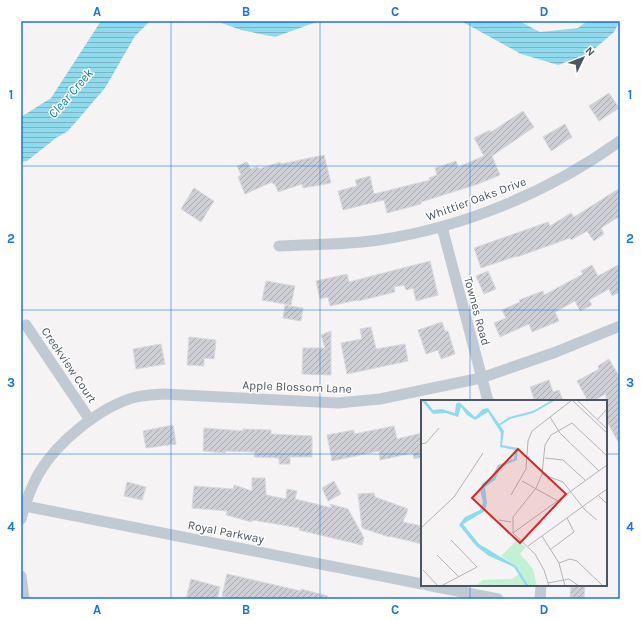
<svg xmlns="http://www.w3.org/2000/svg" width="641" height="620" viewBox="0 0 641 620" font-family="Karla,sans-serif">
<style>
.water{fill:url(#water-rules)}
.building{fill:url(#building-hatch);stroke:#d7d9de}
.lines{fill:none;stroke-linecap:round;stroke-linejoin:round}
.street{stroke:#c1cad2;stroke-width:11}
.grid{fill:none;stroke:#1a73e8;stroke-width:1;stroke-opacity:0.55}
.labels{text-anchor:middle;stroke-width:3;stroke-linejoin:round;paint-order:stroke}
.street-label{font-size:12px;fill:#4a5661;stroke:#fff}
.water-label{font-size:13px;font-style:italic;fill:#0c7c9b;stroke:#fff}
.inset-river{fill:none;stroke:#90daee;stroke-width:2}
.inset-road{fill:none;stroke:#b1b4b9;stroke-width:1}
.view{fill:#d62828;fill-opacity:0.15;stroke:#d62828;stroke-width:2}
.inset-edge{fill:none;stroke:#4a5661;stroke-width:2}
.neatline{fill:none;stroke:#1a73e8;stroke-width:1.5}
.grid-label{font-size:13px;text-anchor:middle;font-weight:bold;fill:#1a73e8}
</style>
<defs>
<pattern id="water-rules" width="6" height="5" patternUnits="userSpaceOnUse"><rect width="6" height="5" fill="#90daee"/><path d="M0 2.5h6" fill="none" stroke="#78b4c4"/></pattern>
<pattern id="building-hatch" width="6" height="6" patternUnits="userSpaceOnUse"><rect width="6" height="6" fill="#cdcfd5"/><path d="M-1 1l2-2M0 6l6-6M5 7l2-2" fill="none" stroke="#a8abb0"/></pattern>
</defs>
<rect width="100%" height="100%" fill="#f5f3f3"/>
<g class="water">
<polygon points="101,21 150,21 135,36 105,88 68,131 56,138 27,161 21,162 21,117 51,98"/>
<polygon points="216,21 319,21 275,37 241,30"/>
<polygon points="461,21 519,21 540,32 578,28 587,21 620,21 614,32 584,58 558,65 521,54"/>
</g>
<g class="building">
<polygon points="609,93 619,108 599,121 589,106"/>
<polygon points="523,111 534,127 492,156 500,175 478,184 421,202 421,204 387,213 384,200 343,210 338,191 357,186 355,180 370,176 374,194 430,180 429,178 437,175 435,168 456,161 458,167 484,156 474,138 490,130 491,132"/>
<polygon points="565,124 572,137 551,151 543,137"/>
<polygon points="324,155 331,183 303,188 302,184 278,192 275,184 273,184 272,182 245,194 238,177 241,175 237,166 247,162 251,169 257,166 259,169 280,162 281,164"/>
<polygon points="194,188 214,201 201,222 181,209"/>
<polygon points="620,188 620,216 601,228 604,234 594,241 587,231 571,240 570,238 517,257 517,256 481,268 474,248 548,222 550,226 571,213 574,217"/>
<polygon points="430,261 438,295 416,301 413,288 406,290 404,285 394,287 395,292 358,301 357,300 330,306 328,297 320,299 316,281 347,274 349,282"/>
<polygon points="620,264 620,292 612,296 609,289 589,300 592,305 580,311 575,301 555,312 559,321 532,332 529,324 500,337 494,323 506,318 502,310 520,302 519,300 543,291 544,295 583,274 581,271 592,265 598,276"/>
<polygon points="488,271 496,289 484,294 476,276"/>
<polygon points="266,281 295,286 291,305 262,300"/>
<polygon points="285,305 303,308 301,321 283,318"/>
<polygon points="442,322 445,331 448,331 455,354 441,359 438,350 426,354 418,330"/>
<polygon points="371,327 376,349 405,344 408,361 347,374 341,343 362,339 360,329"/>
<polygon points="331,331 331,375 302,374 303,348 325,348 321,335"/>
<polygon points="189,337 216,340 214,359 204,358 204,366 187,365"/>
<polygon points="161,344 165,364 136,369 133,349"/>
<polygon points="609,359 620,378 620,445 606,420 606,394 592,401 588,401 577,381 599,369 598,366"/>
<polygon points="549,380 553,392 559,390 563,401 531,401 534,399 530,387"/>
<polygon points="173,425 176,444 146,448 143,431"/>
<polygon points="394,426 397,439 422,433 422,457 414,459 413,453 380,460 379,451 332,461 327,435 354,430 354,434"/>
<polygon points="204,428 243,431 243,429 271,430 271,434 312,436 312,457 290,457 290,464 279,464 279,458 254,457 255,452 226,451 225,453 203,451"/>
<polygon points="252,478 265,478 266,495 286,499 287,489 297,491 295,499 332,508 330,504 348,509 364,538 362,545 299,530 300,528 252,520 252,522 226,515 227,511 192,508 194,486 233,489 234,485 252,491"/>
<polygon points="334,481 341,494 328,501 322,488"/>
<polygon points="127,482 146,487 142,500 124,496"/>
<polygon points="374,493 375,497 408,509 403,522 422,526 422,544 389,536 389,537 362,528 358,494"/>
<polygon points="227,574 301,591 301,589 328,596 327,599 234,599 222,596"/>
<polygon points="191,579 220,587 217,599 186,599"/>
<polygon points="571,585 585,585 584,598 570,597"/>
</g>
<g class="lines">
<g class="street">
<polyline points="442,227 488,401"/>
<path d="M279 246C312 244 346 245 379 240 465 227 549 192 620 141"/>
<polyline points="26,325 90,420"/>
<polyline points="25,506 422,584"/>
<path d="M21 519C25 504 31 487 39 473 57 442 101 406 136 397 145 395 155 395 163 394L338 403 380 399 481 378 556 352 620 326"/>
<polyline points="21,576 24,599"/>
<polyline points="427,585 498,599"/>
<polyline points="540,599 541,585"/>
</g>
</g>
<path class="grid" d="M171 21V599M320 21V599M470 21V401M21 166H620M21 310H620M21 454H422M606 454H620M470 585V599"/>
<g class="labels">
<g class="street-label">
<text transform="translate(476 199) rotate(-20)" y="4">Whittier Oaks Drive</text>
<text transform="translate(477 311) rotate(75)" y="4">Townes Road</text>
<text transform="translate(69 365) rotate(56)" y="4">Creekview Court</text>
<text transform="translate(297 387) rotate(2)" y="4">Apple Blossom Lane</text>
<text transform="translate(226 532) rotate(11)" y="4">Royal Parkway</text>
</g>
<g class="water-label">
<text transform="translate(70 93) rotate(-49)" y="5">Clear Creek</text>
</g>
</g>
<g transform="translate(421 400)">
<rect width="186" height="186" fill="#f5f3f3"/>
<path d="M95 141 105 147 99 154 112 169 116 186H108L95 166 80 156ZM98 174 105 186H54L62 180 91 179Z" fill="#c3f1d5"/>
<path d="M0 0H4L12 10 21 9 34 13 35 4 38 2 54 17 62 9 67 8 83 31 81 45 97 48 96 60 80 67 74 80 64 87 66 103 64 111 42 124 58 144 95 166 108 186H105L93 167 68 156 55 146 38 125 44 117 59 110 62 102 59 90 61 84 71 76 77 65 93 59 94 50 79 47 80 33 67 12 54 20 46 15 40 7 37 17 25 13 12 14Z" fill="#90daee"/>
<path class="inset-river" d="M78 25 89 18 112 12 133 0"/>
<path class="inset-road" d="M151 0 186 33M156 0 186 29M129 17 139 33 178 71M176 20 186 9M0 44 5 43 18 28M124 58 142 60 165 81M121 74 142 82 164 110 176 120M101 81 137 101M90 95 105 69 107 41 111 31 151 0M177 95 186 104M78 120 90 122M0 128 33 97 62 53M92 133 186 65M121 136 138 163 144 186M107 146 186 89M130 149 153 132 146 118M16 155 38 177M138 163 149 159 156 161 182 186M2 170 17 186M127 183 148 179 158 186M20 186 56 167 30 140M128 186 123 170 114 154 92 133V117L115 88 121 74 124 45 130 35 151 23 186 56"/>
<path class="view" d="M97 49 145 94 99 143 51 98Z"/>
<rect width="186" height="186" class="inset-edge"/>
</g>
<rect width="641" height="620" fill="none" stroke="#ffffff" stroke-width="44"/>
<g transform="translate(583 58) rotate(47)" stroke="#ffffff" stroke-width="3" paint-order="stroke">
<path d="M0-3L7 15L0 10L-7 15Z" fill="#4a5661"/>
<text y="-6" font-size="11" font-weight="bold" text-anchor="middle" fill="#4a5661">N</text>
</g>
<rect x="22" y="22" width="597" height="576" class="neatline"/>
<g class="grid-label">
<text x="97" y="16">A</text>
<text x="246" y="16">B</text>
<text x="395" y="16">C</text>
<text x="544" y="16">D</text>
<text x="11" y="99">1</text>
<text x="630" y="99">1</text>
<text x="11" y="243">2</text>
<text x="630" y="243">2</text>
<text x="11" y="387">3</text>
<text x="630" y="387">3</text>
<text x="11" y="531">4</text>
<text x="630" y="531">4</text>
<text x="97" y="614">A</text>
<text x="246" y="614">B</text>
<text x="395" y="614">C</text>
<text x="544" y="614">D</text>
</g>
</svg>
